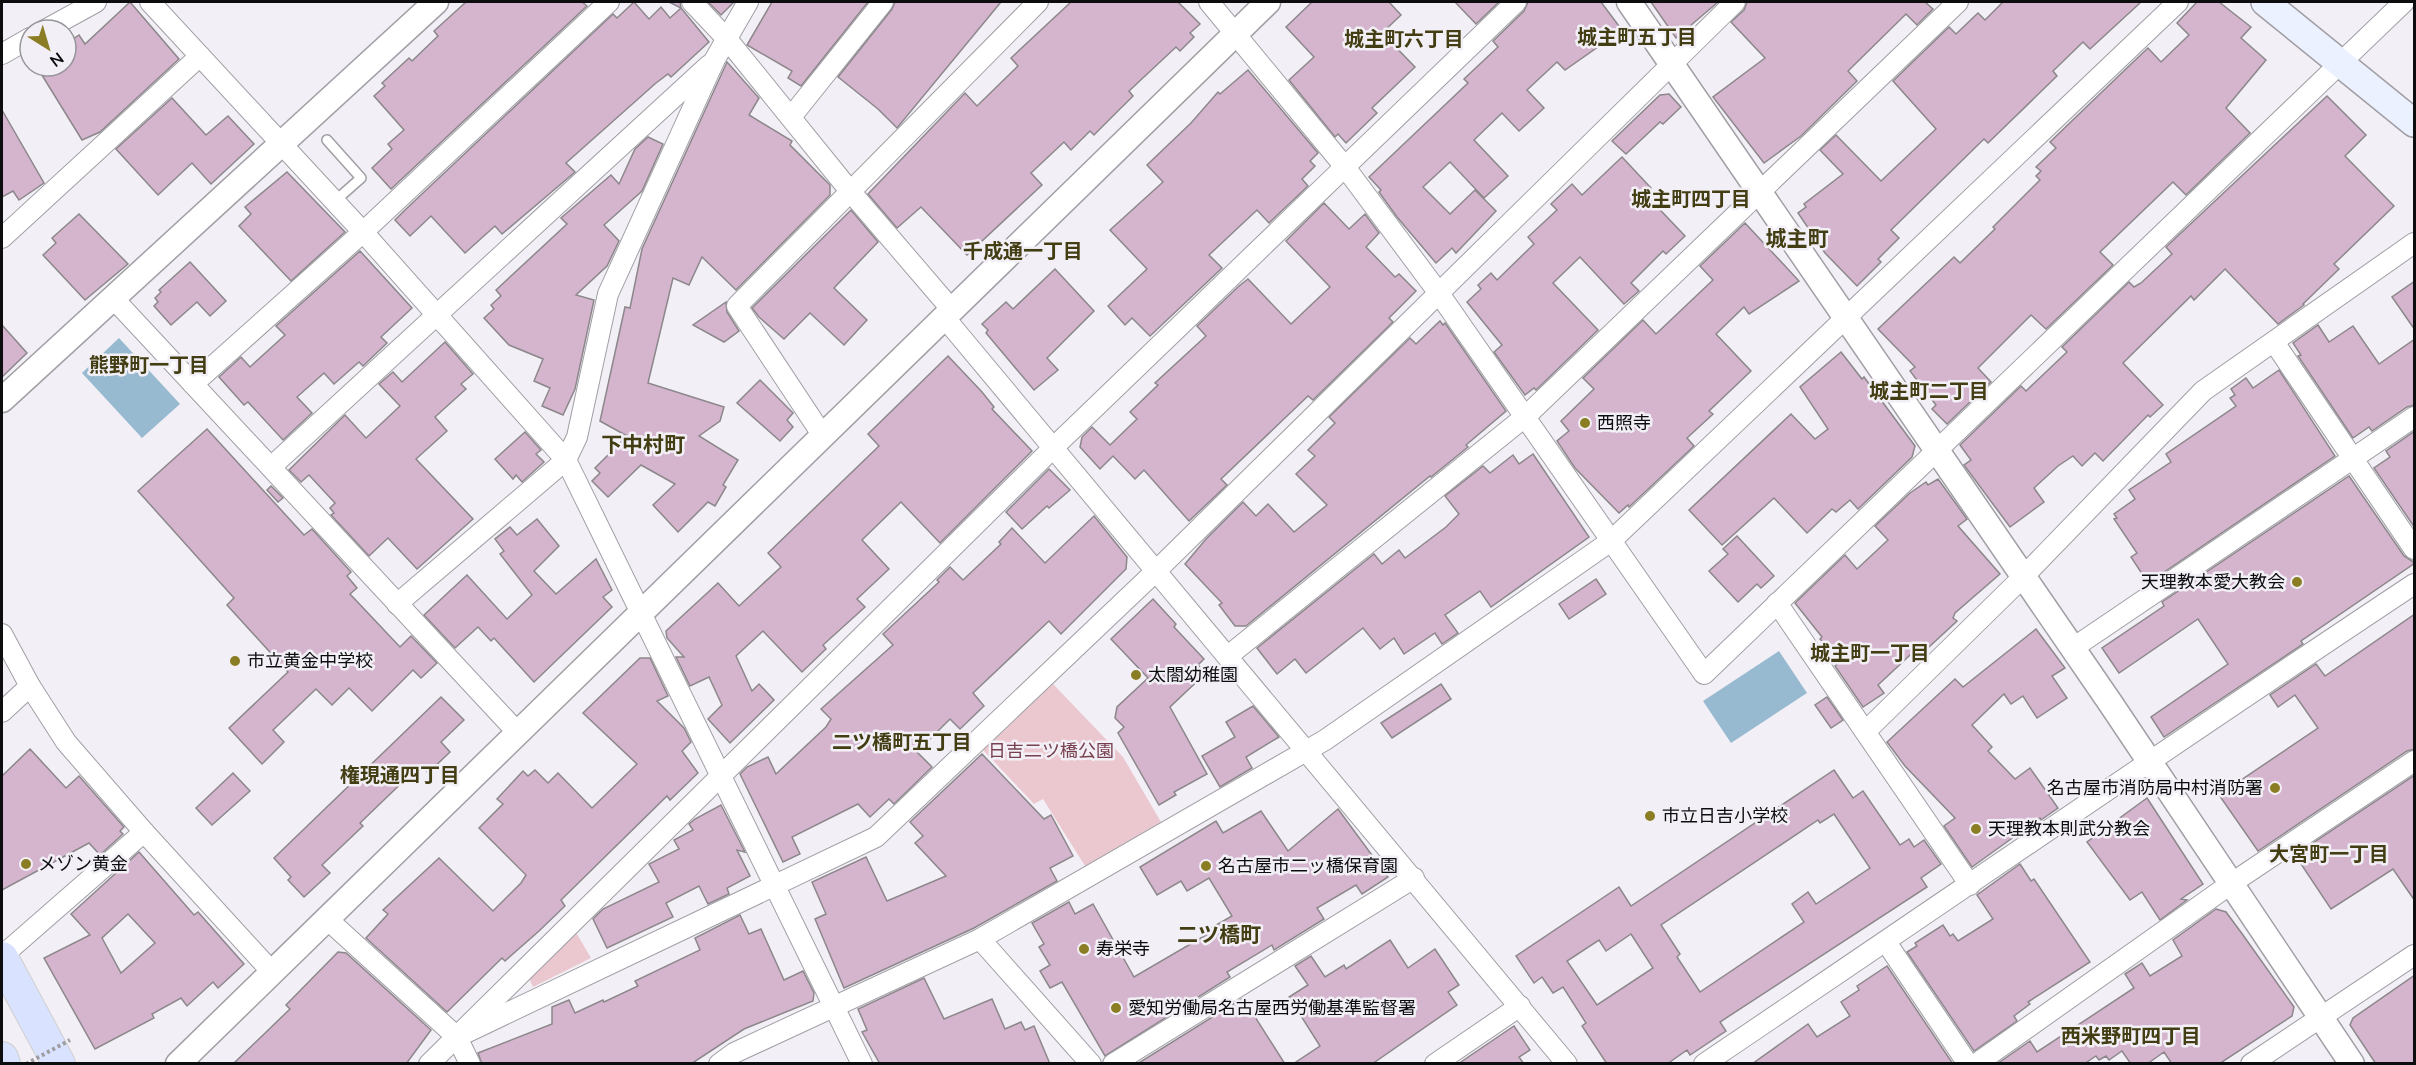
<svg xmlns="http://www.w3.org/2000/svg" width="2416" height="1065" viewBox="0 0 2416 1065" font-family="Mulish,'Noto Sans JP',sans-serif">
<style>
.green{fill:#ebc8cf}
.water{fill:#98bad0}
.building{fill:#d5b5ce;stroke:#8c878b;stroke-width:1.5;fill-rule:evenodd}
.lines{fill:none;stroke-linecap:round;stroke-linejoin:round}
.service-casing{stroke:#a19fa5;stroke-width:12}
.minor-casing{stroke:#a19fa5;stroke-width:22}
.tertiary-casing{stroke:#a19fa5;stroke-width:27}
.secondary-casing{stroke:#a19fa5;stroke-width:30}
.primary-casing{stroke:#cfcfcf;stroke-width:34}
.service{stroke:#fff;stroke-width:9}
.minor{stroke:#fff;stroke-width:20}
.tertiary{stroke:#fff;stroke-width:24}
.secondary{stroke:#ecf1ff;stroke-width:27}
.primary{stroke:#d9e3ff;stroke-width:32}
.path-bridge{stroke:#9e9da1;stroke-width:4;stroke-dasharray:3 3;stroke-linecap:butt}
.poi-dot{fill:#8a7d23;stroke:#f2f0f6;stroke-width:2}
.labels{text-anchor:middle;stroke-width:5;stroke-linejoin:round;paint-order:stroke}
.poi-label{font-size:18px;fill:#0d0d0f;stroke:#f2f0f6;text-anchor:start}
.park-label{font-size:18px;fill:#78404e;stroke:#f2f0f6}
.neighbourhood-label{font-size:20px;font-weight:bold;fill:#433d13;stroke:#f2f0f6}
.quarter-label{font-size:21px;font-weight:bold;fill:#433d13;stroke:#f2f0f6}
</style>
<rect width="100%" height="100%" fill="#f2f0f6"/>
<g class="green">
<polygon points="1053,684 1123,757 1161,822 1085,866 1043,799 1034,804 983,750"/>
<polygon points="574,929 591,958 533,987 527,974"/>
</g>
<g class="water">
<polygon points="119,338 180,404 142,438 82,373"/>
<polygon points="1779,651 1807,693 1731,743 1703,701"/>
</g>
<g class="building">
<polygon points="130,2 179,59 100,132 82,140 40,72 51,66 66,66 66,44 79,35 85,44"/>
<polygon points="466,2 582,2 587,6 391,189 372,168 392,149 388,144 404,130 374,96 385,86 382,83 409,58 412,61 438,36 434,31"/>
<polygon points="634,2 649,19 661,7 670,18 681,8 669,2 680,2 681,8 709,42 671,77 668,74 656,83 566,163 575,172 502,234 495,226 465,253 431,216 410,236 395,220 405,210 613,14 617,18"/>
<polygon points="708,2 734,2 721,15"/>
<polygon points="772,2 868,2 801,86 788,78 792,71 747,45"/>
<polygon points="895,2 1001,2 897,128 878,109 838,77 892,9"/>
<polygon points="1071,2 1178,2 1200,24 1190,33 1194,37 1180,51 1176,47 1129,91 1133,96 1094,135 1090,131 1071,150 1064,142 1031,173 1042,185 967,255 921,207 897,228 868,194 965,93 977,106 1018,66 1011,58"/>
<polygon points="1312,2 1389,2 1401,15 1382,33 1415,67 1372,108 1377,113 1346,143 1338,134 1335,137 1289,80 1314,57 1286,27"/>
<polygon points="1455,2 1499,2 1476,24"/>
<polygon points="1528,2 1601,2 1622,30 1565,70 1557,62 1527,90 1544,108 1519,131 1502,113 1474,140 1508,176 1484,198 1450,162 1423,187 1450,214 1475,190 1496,211 1456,253 1452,248 1436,263 1397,217 1379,192 1381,190 1369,177 1468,83 1464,79 1498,47 1493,41 1524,11"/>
<polygon points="1651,2 1718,2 1676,38"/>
<polygon points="1747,2 1925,2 1933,9 1917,25 1906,14 1848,71 1857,81 1801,136 1764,163 1713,97 1765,58 1731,22 1744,10"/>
<polygon points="2003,2 2141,2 2090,49 2083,42 2053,71 2057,76 1988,143 1984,139 1891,230 1899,238 1878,259 1881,262 1857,286 1825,253 1798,213 1806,207 1804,204 1843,174 1820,150 1836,135 1881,181 1936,129 1893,81 1949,27 1956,34 1978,13 1985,20"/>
<polygon points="2197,2 2219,2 2251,27 2241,38 2266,60 2226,108 2250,133 2186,195 2173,182 2100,252 2113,265 2046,329 2031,315 1978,368 1991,382 1947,424 1932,409 1936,405 1910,371 1915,367 1878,329 1954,257 1960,263 1995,229 1993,227 2040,180 2036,176 2041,171 2036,167 2056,148 2050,142 2129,66 2148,48 2161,62 2189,35 2177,23"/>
<polygon points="727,62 759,98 749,115 792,141 790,145 830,185 830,195 736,290 702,257 689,285 673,278 648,383 724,407 720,421 699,436 738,460 723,485 726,487 715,506 708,502 678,532 653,505 675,484 641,465 608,497 592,481 600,473 595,468 627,436 600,421 625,307 630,308 642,249"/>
<polygon points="1248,70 1318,153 1310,161 1315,166 1302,179 1308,186 1269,223 1257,210 1209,255 1222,268 1150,336 1132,318 1125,325 1108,306 1147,269 1110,230 1163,182 1147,165 1191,123 1218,92 1220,94"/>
<polygon points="1669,94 1681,107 1663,124 1660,122 1626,154 1612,141 1660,95"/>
<polygon points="2327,96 2366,135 2345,156 2394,206 2334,264 2339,269 2303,304 2304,305 2278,324 2225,269 2194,300 2191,296 2123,363 2163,405 2150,417 2148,415 2103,461 2095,453 2082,466 2073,456 2058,466 2034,488 2044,502 2010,527 1964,465 1971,460 1960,445 2021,386 2026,391 2067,352 2062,347 2129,282 2134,287 2141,283 2172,254 2166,247"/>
<polygon points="172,98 206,135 228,116 254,144 211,184 192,163 158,195 116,149"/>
<polygon points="2,110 44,183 19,200 13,191 2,197"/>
<polygon points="648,137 663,144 642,191 604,225 619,241 607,266 576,295 594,300 575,389 563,415 542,406 550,388 534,381 543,359 509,345 484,318 494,309 491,305 501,296 496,290 567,224 561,218 611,175 619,184 635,149"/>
<polygon points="1622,157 1651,188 1645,194 1685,236 1666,254 1663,251 1631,283 1639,291 1624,304 1580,257 1553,283 1598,330 1536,390 1534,388 1525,395 1494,352 1502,345 1467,302 1481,289 1478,285 1491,273 1497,280 1534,244 1528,237 1557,210 1551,204 1572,184 1582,195"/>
<polygon points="287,172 345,232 291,281 239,226 251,214 245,207"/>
<polygon points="1324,203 1349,229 1365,214 1379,233 1366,247 1395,277 1399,274 1416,291 1389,318 1393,322 1313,400 1308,396 1221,479 1227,485 1189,521 1144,470 1135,479 1113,456 1100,469 1080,447 1082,437 1092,427 1110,445 1137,419 1130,412 1158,385 1155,383 1206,336 1197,326 1239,286 1248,279 1291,324 1330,287 1286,241"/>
<polygon points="851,210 878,242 834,288 867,320 844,345 810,313 784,339 759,317 752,308"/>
<polygon points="79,214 128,264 85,300 43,255 56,243 52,238"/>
<polygon points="1745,223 1799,281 1749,314 1744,307 1716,334 1751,371 1709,411 1713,414 1687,438 1694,446 1629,507 1628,505 1619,513 1575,468 1557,441 1569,431 1561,421 1594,389 1583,378 1643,320 1656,334 1713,280 1700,266"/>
<polygon points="360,251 412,308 381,337 387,343 363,366 359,362 334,384 324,373 297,397 312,413 283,440 248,402 244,405 219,377 241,357 250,367 285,335 276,326"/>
<polygon points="190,262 226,301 210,316 197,302 171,325 154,306 158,302 155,298 161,292 159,290"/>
<polygon points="1055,269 1094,311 1047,358 1058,370 1034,390 986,333 988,330 982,324 1006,302 1013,309"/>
<polygon points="2415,281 2415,330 2392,297"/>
<polygon points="726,302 727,312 739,331 724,342 693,325"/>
<polygon points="1440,321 1443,325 1445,323 1506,411 1466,445 1468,447 1431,477 1430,476 1246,626 1235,626 1219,605 1222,603 1185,564 1206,539 1243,502 1256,516 1268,504 1294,532 1327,505 1296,474 1315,456 1308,450 1335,423 1329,417 1410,338 1416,344"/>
<polygon points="2,325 27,353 2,377"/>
<polygon points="2318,325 2329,342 2353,326 2379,364 2415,339 2415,405 2407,407 2372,431 2369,427 2353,438 2298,356 2301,355 2293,343"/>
<polygon points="445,342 473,374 461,384 466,389 435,417 447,431 416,459 473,519 417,569 388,538 369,556 331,515 334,513 330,508 335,503 309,475 301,482 289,470 345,415 366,438 400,406 379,384 393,372 402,382"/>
<polygon points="1841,352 1862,379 1864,377 1915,446 1912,457 1858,509 1850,500 1836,512 1832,509 1807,533 1774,498 1722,545 1689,510 1791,414 1815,439 1828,429 1800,387"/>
<polygon points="948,356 982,392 994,407 992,409 1032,451 940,543 901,502 862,540 889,569 857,599 865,607 823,645 826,649 802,672 763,631 736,656 752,691 759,684 774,700 730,743 708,719 722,705 709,677 690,686 676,657 684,657 667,638 666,631 718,583 739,606 781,567 768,553 879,446 868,434"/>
<polygon points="2279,370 2335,456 2148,583 2131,557 2137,553 2114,519 2117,518 2114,514 2135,499 2129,490 2171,462 2166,454 2236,406 2230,398 2235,395 2231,389 2246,378 2253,388"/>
<polygon points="760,380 793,413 787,420 793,427 780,441 737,403"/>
<polygon points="207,429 304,535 312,529 351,572 347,576 357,588 350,594 400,647 411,636 437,663 421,678 413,670 372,711 349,688 332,705 316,689 273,730 284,742 262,764 229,728 288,672 227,605 234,598 138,491"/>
<polygon points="2415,431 2415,528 2374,468 2390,457 2386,451"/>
<polygon points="525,432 541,450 536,454 544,462 522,482 516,475 513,479 495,459"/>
<polygon points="1533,454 1589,537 1491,607 1480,591 1445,615 1458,633 1442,644 1435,633 1404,654 1394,638 1380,649 1363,628 1306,673 1295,659 1277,674 1257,648 1374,554 1382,564 1399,550 1405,558 1446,527 1459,514 1445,496 1483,466 1490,473 1513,455 1519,464"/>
<polygon points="1049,469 1070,490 1049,508 1047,506 1022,529 1006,512"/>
<polygon points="2349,476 2404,556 2415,563 2301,641 2303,644 2164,737 2151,717 2228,664 2198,619 2119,673 2102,648 2164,606 2162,602"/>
<polygon points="1938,479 1967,519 1958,526 2000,574 1955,613 1953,618 1957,621 1929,647 1924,642 1878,685 1884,693 1863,707 1835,666 1841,661 1820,639 1822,637 1795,603 1845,555 1857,569 1888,540 1875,526 1910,493 1926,482 1928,485"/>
<polygon points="271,486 283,498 278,502 267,490"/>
<polygon points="1094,516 1127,557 1126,569 1061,634 1049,621 973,693 984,706 960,729 950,719 917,752 932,767 894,804 889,799 870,817 858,804 792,837 800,854 783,862 740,774 747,767 768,757 776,774 826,727 831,719 821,709 893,645 883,634 939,582 937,580 950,567 963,580 1001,544 999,542 1012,528 1045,563"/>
<polygon points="537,519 559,546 534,571 556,594 596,559 612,590 603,597 612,607 534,682 494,638 491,641 478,627 455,648 424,615 467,575 507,619 532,595 500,554 504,551 495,539 510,527 517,535"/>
<polygon points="1737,536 1774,576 1761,588 1757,584 1738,602 1709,571 1728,554 1723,549"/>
<polygon points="1596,579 1606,594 1569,619 1559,604"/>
<polygon points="1153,599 1176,624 1174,627 1204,659 1198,665 1206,673 1170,707 1207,774 1174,792 1176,795 1159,805 1118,733 1124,727 1115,718 1117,707 1148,678 1111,639"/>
<polygon points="2415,614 2415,749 2407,751 2258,851 2219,795 2318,728 2295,695 2278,707 2270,695 2316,664 2325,676"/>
<polygon points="2036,629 2065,668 2052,676 2067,698 2037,718 2023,696 2011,704 2004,694 1972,725 1992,747 1988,751 2015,779 2030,768 2058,808 2041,820 2040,818 1972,867 1944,826 1955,818 1905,766 1887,742 1955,679 1963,687"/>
<polygon points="640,658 650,658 668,696 657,701 684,728 691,742 682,751 698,773 670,800 667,796 561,900 565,906 539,931 505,961 502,958 447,1012 366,938 388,914 383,910 439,858 493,911 521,883 526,875 479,828 503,804 497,799 523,771 528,776 535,770 548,783 558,773 592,808 637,764 583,713"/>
<polygon points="1441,684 1451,699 1392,738 1381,723"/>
<polygon points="441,697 464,720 441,742 450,752 428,773 422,766 413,772 360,823 363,826 322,865 330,873 304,897 288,880 291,877 274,858"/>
<polygon points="1827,697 1843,720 1831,728 1815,705"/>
<polygon points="1253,706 1279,737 1246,757 1252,768 1220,787 1202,756 1235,737 1226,722"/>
<polygon points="30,749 66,788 79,776 124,827 120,831 123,834 100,855 89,843 2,890 2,776"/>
<polygon points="982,754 1044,819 1051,815 1073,856 1050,868 1057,881 974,928 844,988 815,919 826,914 812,882 866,857 887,901 946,876 915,843 923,836 910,822"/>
<path d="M1834 770 1853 798 1863 791 1900 845 1909 839 1914 847 1924 840 1941 864 1921 878 1927 887 1720 1022 1726 1031 1690 1055 1687 1050 1667 1064H1607L1582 1026 1586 1023 1563 987 1553 993 1542 977 1534 983 1516 956 1619 887 1631 906ZM1834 814 1870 868 1816 904 1808 892 1792 904 1804 922 1700 992 1677 957 1680 954 1661 925 1818 820 1820 823ZM1631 934 1653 968 1597 1005 1567 961 1599 940 1606 951Z"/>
<polygon points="233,773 250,791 212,825 196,808"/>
<polygon points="2415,775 2415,901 2393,869 2331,909 2295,855"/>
<polygon points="2147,798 2203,884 2181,899 2187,900 2160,920 2142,892 2130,900 2087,842"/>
<polygon points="721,805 745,852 737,850 750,876 727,888 729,894 708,904 699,886 666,903 673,917 607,948 593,919 603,909 659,882 649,864 679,849 674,840 693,830 689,824 695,819"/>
<polygon points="1338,809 1388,877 1362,894 1356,885 1317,908 1324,919 1274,950 1272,945 1227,972 1230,977 1105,1056 1062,982 1050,988 1040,971 1050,965 1039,947 1044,944 1032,923 1069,902 1075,914 1093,904 1134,977 1206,935 1204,932 1232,916 1209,878 1187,891 1181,881 1157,895 1140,867 1216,821 1223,833 1261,811 1288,851"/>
<path d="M139 852 194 915 198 912 244 964 218 988 213 982 187 1006 181 998 152 1014 154 1018 95 1049 44 958 90 935 71 914ZM128 914 155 943 121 973 102 938Z"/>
<polygon points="2020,864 2031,881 2034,879 2090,962 2028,1002 2030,1004 2014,1016 2017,1021 1974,1051 1907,952 1917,946 1915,943 1943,925 1950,936 1953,934 1958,941 1993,919 1977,895"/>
<polygon points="2216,909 2226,912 2243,935 2294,1007 2292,1016 2219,1064 2172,1064 2164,1052 2147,1064 2131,1064 2122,1051 2109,1060 2106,1056 2099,1060 2096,1056 2084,1064 1997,1064 2030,1041 2037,1052 2134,988 2125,974 2142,963 2150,976 2182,956 2173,940"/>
<polygon points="740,915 749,934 761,929 784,980 803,971 814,993 813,1001 744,1029 691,1064 482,1064 478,1053 552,1024 552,1007 569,1000 575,1013 603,1000 604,1002 638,986 635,981 700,950 695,938"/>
<polygon points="1390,940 1408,968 1435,949 1459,985 1448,992 1457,1005 1372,1064 1293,1064 1320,1046 1289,997 1308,985 1295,966 1311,956 1325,977 1344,965 1346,969"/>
<polygon points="338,952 346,953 431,1030 406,1064 233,1064 290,1009 286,1005"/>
<polygon points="1887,966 1953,1064 1752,1064 1808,1024 1817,1037 1850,1016 1841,1002 1859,990 1857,986"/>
<polygon points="2415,975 2415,1064 2376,1064 2350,1025 2353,1018"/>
<polygon points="924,978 944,1019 992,999 1005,1029 1021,1022 1025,1030 1034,1026 1050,1064 880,1064 862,1032 867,1030 858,1009"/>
<polygon points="1243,998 1285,1064 1137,1064"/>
<polygon points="1514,1026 1530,1050 1519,1057 1524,1064 1458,1064"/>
</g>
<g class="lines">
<g class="service-casing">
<polyline id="service" points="327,140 361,178 335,201"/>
</g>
<g class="minor-casing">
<g id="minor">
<polyline points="150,2 363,232 566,460 862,1064"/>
<polyline points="692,2 727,39 850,191 952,310"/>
<polyline points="1209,2 1345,167 1438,292 1704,674 2404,2"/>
<polyline points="45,30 96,2"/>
<polyline points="2,54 30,38"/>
<polyline points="791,117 883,2"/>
<polyline points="2,238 200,56"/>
<polyline points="113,298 518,733"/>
<polyline points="944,317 1567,1064"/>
<polyline points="2274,342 2414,549"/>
<polyline points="193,384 363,232 609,2"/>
<polyline points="823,436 737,306 1038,2"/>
<polyline points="271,467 709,65"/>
<polyline points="1777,603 1970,885"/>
<polyline points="397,604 566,460 577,437 608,294 715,59 748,2"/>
<polyline points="2,634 30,686 66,742 144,832 272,972"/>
<polyline points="2073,648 2414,417"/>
<polyline points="1228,656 1526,416 1958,2"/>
<polyline points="2,712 30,686"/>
<polyline points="1866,731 2024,576 2203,391 2414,243"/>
<polyline points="327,919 457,1037 470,1064"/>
<polyline points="980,939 1091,1064"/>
<polyline points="1886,942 1968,1064"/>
<polyline points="2,956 144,832"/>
<polyline points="457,1037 876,837 1156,571 1735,2"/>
<polyline points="429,1064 1053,448 1516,2"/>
<polyline points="719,1064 734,1053 980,939 1325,740 1611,541 2178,2"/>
<polyline points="1113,1064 1414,878"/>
<polyline points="1435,1064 1520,1006"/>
<path d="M1704 1064C1941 904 2176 742 2414 584"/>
<polyline points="1976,1064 2232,883 2414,761"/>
<polyline points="2251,1064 2414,955"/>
</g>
</g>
<g class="tertiary-casing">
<g id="tertiary">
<polyline points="1629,2 2111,704 2352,1064"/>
<polyline points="2,400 436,2"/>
<polyline points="178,1064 1268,2"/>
</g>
</g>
<g class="secondary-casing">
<polyline id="secondary" points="2265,2 2414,123"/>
</g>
<g class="primary-casing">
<g id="primary">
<polyline points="2,958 59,1064"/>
<polyline points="2,1058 4,1064"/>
</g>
</g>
<use href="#service" class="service"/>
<use href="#minor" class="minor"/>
<use href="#tertiary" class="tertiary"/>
<use href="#secondary" class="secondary"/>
<use href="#primary" class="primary"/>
<polyline class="path-bridge" points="26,1064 70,1040"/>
</g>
<g class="poi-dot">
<circle cx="1585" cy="423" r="6"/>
<circle cx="2297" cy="582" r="6"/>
<circle cx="235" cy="661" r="6"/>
<circle cx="1136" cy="675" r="6"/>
<circle cx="2275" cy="788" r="6"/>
<circle cx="1650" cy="816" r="6"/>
<circle cx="1976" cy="829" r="6"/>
<circle cx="26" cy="864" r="6"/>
<circle cx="1206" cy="866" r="6"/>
<circle cx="1084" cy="949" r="6"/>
<circle cx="1116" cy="1008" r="6"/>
</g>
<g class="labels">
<g class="poi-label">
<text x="1597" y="429">西照寺</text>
<text x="2285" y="588" text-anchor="end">天理教本愛大教会</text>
<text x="247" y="667">市立黄金中学校</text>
<text x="1148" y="681">太閤幼稚園</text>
<text x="2263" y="794" text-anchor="end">名古屋市消防局中村消防署</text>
<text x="1662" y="822">市立日吉小学校</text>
<text x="1988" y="835">天理教本則武分教会</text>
<text x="38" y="870">メゾン黄金</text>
<text x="1218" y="872">名古屋市二ッ橋保育園</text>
<text x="1096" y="955">寿栄寺</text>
<text x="1128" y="1014">愛知労働局名古屋西労働基準監督署</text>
</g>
<g class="park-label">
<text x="1051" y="757">日吉二ツ橋公園</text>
</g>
<g class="neighbourhood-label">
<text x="1637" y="44">城主町五丁目</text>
<text x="1404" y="46">城主町六丁目</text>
<text x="1691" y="206">城主町四丁目</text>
<text x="1023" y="258">千成通一丁目</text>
<text x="149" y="372">熊野町一丁目</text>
<text x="1929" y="398">城主町二丁目</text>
<text x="1870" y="660">城主町一丁目</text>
<text x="902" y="749">二ツ橋町五丁目</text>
<text x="400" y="782">権現通四丁目</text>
<text x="2329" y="861">大宮町一丁目</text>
<text x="2131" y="1043">西米野町四丁目</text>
</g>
<g class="quarter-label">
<text x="1797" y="246">城主町</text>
<text x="643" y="452">下中村町</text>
<text x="1219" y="942">二ツ橋町</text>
</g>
</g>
<rect width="2416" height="1065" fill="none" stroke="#0d0d0f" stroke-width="6"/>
<g transform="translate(48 48) rotate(143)"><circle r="28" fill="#f2f0f6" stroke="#96959a" stroke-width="1.5"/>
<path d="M0-4.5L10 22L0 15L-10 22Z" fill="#8a7d23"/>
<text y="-9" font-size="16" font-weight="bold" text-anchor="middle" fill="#0d0d0f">N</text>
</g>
</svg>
